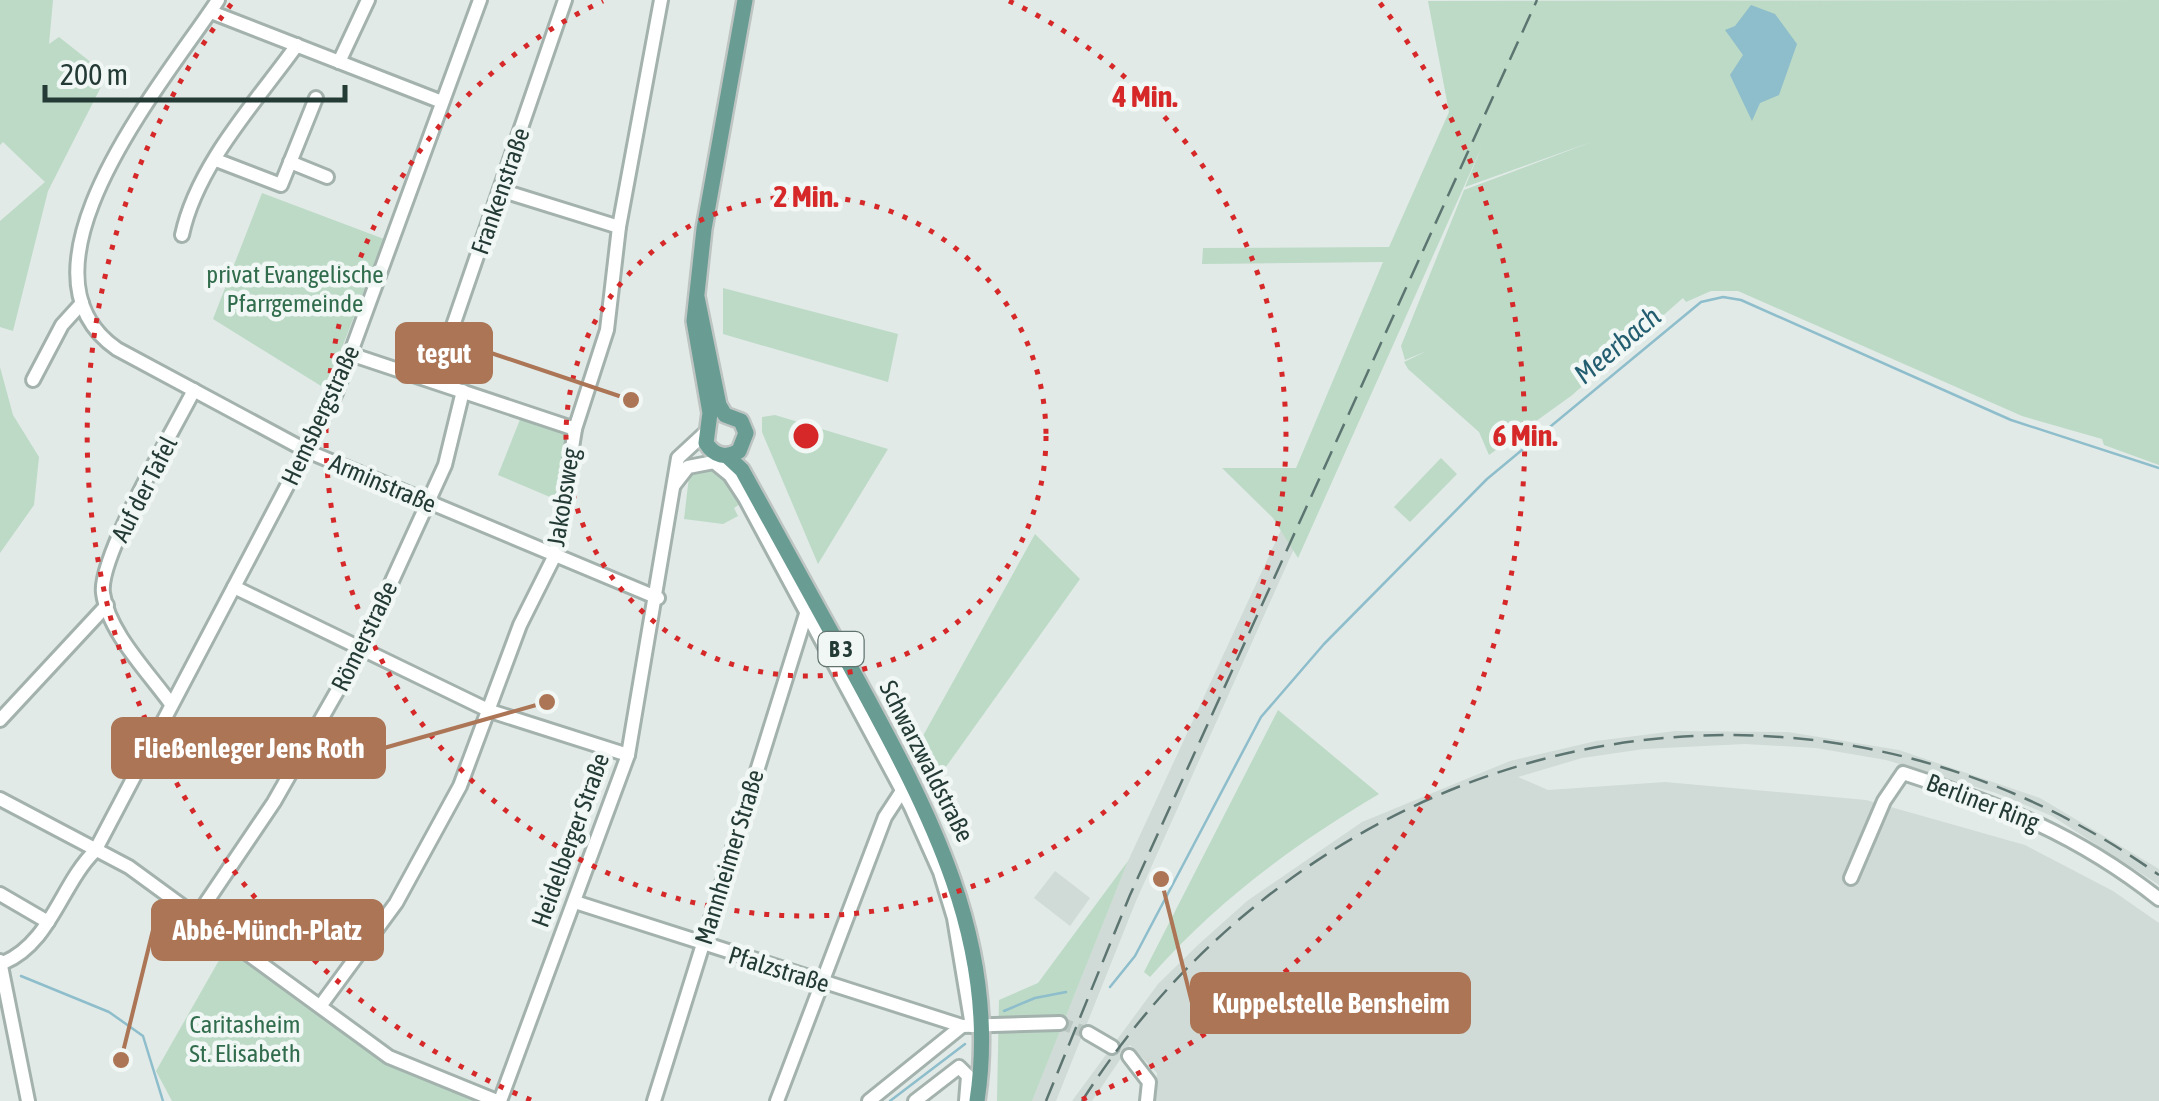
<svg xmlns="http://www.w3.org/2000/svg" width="2159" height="1101" viewBox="0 0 2159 1101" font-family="'Asap Condensed',sans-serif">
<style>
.built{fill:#d0dad6}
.green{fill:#bcdac6}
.water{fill:#8ebdcb}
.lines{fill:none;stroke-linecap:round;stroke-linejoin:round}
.stream{stroke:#8ebdcb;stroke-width:2.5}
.minor-tunnel{stroke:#bbc7c3;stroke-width:12;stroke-dasharray:12 6;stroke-linecap:butt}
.minor-casing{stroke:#a4b2ae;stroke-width:18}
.major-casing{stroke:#bdc4c2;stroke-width:20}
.minor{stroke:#fff;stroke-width:12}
.major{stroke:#699c93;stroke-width:15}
.rail{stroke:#5d7571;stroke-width:2.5;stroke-dasharray:20 10;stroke-linecap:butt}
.ring{fill:none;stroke:#d62828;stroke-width:5;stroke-dasharray:5 10}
.labels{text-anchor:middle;stroke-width:9;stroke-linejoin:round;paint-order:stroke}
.shield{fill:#f1f7f5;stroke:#61736f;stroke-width:2.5}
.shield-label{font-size:22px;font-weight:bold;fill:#233a35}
.street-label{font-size:25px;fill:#233a35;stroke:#f1f7f5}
.park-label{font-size:25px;fill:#316d4d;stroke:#f1f7f5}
.water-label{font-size:28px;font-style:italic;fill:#225d70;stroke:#f1f7f5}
.centre{fill:#d62828;stroke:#f1f7f5;stroke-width:5}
.ring-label{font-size:30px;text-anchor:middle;font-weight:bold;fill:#d62828;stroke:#f1f7f5;stroke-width:9;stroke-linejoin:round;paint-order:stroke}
.leader{fill:none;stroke:#ac7556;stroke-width:4}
.callout-dot{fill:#ac7556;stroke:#f1f7f5;stroke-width:4}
.callout{fill:#ac7556;stroke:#ac7556;stroke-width:4}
.callout-label{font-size:28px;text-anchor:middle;font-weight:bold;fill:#fff}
</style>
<rect width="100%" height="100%" fill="#e1eae7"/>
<g class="built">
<polygon points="1324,437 1328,473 1136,901 1056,1101 1032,1101 1128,861"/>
<polygon points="1675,731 1788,732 1899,750 2040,798 2159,869 2159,885 2052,816 1996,793 1886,760 1816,748 1745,744 1644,749 1582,758 1518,777 1548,790 1665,782 1866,800 2025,845 2113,891 2159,923 2159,1101 1155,1101 1157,1073 1130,1045 1092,1101 1072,1101 1158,984 1199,944 1247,901 1362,822 1510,761 1596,741"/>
<polygon points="1055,871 1090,898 1070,926 1034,898"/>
</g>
<g class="green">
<polygon points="0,0 53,0 49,44 59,37 107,75 48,191 13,331 0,327 0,221 45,182 3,142 0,145"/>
<polygon points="2159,0 2159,465 2104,445 2102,439 2022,416 1738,291 1711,291 1686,302 1683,298 1571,396 1489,455 1479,432 1408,369 1404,362 1427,351 1405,360 1401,346 1464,190 1594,141 1465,187 1482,146 1298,558 1273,518 1222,468 1296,468 1383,262 1202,264 1203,248 1389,247 1449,112 1428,1"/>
<polygon points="262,193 384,239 326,389 213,319"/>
<polygon points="723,288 898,334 888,382 723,334"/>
<polygon points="0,367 13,415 39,457 34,505 0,553"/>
<polygon points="775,415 888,449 818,564 762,432 762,417"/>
<polygon points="521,417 566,435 557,500 498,475"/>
<polygon points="1441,458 1457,474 1410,522 1394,507"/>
<polygon points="705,466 722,476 740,504 734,508 738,516 723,524 684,519 689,477 695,468"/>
<polygon points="1035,534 1080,579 933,785 914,752"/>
<path d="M1278 710 1379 794C1293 845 1216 902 1150 977L1144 972Z"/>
<polygon points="1128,861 1032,1101 997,1101 999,1000 1038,983"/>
<polygon points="226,948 385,1064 476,1101 172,1101 156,1071"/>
</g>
<polygon class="water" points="1751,5 1775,14 1797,44 1779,95 1760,103 1752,121 1730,75 1743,55 1725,30 1735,26"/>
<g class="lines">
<g class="stream">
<polyline points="21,976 109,1012 143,1036 163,1101"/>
<polyline points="1110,987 1135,956 1261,717 1324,644 1487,479 1701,302 1723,297 1741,300 2011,420 2159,468"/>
<polyline points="1004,1011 1035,998 1066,992"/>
<polyline points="890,1101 965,1044"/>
</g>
<polyline class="minor-tunnel" points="1060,1023 1088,1033"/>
<g class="minor-casing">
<g id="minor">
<path d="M218 0C168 77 2 270 117 349L307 451 658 598"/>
<polyline points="211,12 442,102"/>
<polyline points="339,62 368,0"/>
<polyline points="216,160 281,185 316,98"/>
<polyline points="290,162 327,177"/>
<polyline points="500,190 619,227"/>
<path d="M182 235C197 165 256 102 297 45"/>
<polyline points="350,354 575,429"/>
<polyline points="33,380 62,325 82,303"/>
<polyline points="434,381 565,0"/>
<polyline points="674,485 688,467 714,462 730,475 745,498 911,807 940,872 954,918 972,1026"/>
<polyline points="234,587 490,711 628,755"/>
<path d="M171 704C149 673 108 632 103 593 98 557 175 428 194 390"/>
<polyline points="0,720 107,605"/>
<polyline points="0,799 129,867 389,1057 497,1101"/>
<path d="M1851 878 1884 801 1903 773C2001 805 2077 834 2159 899"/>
<polyline points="0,894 48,922"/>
<polyline points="575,902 962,1026 1060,1023"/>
<polyline points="197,916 274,802 360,651 445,465 463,391"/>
<polyline points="0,961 28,1101"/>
<path d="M3 963C51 943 61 884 95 851L336 393 480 0"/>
<polyline points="321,1005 396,903 460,786 520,625 555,555 575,429 607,330 619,227 661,0"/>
<polyline points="1088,1033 1112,1047"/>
<polyline points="1129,1056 1149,1082 1147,1101"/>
<polyline points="500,1101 628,755 678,458 705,433"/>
<polyline points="654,1101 806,614"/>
<polyline points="777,1101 885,817 902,791"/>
<polyline points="869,1101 962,1026"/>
<polyline points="915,1101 959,1067 968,1076 966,1101"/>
</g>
</g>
<g class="major-casing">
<g id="major">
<path d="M697 297 719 405 725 415 741 421 746 433 739 451C726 459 714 456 706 443L710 413 694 321 704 229 745 0"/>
<path d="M727 456 742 470C780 539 818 608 856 677 929 811 1001 944 977 1101"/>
</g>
</g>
<use href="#minor" class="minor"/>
<use href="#major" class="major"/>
<g class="rail">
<polyline points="1046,1101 1130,895 1537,0"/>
<path d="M1082 1101C1318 731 1794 616 2159 875"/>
</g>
</g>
<g class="ring">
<circle cx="806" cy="436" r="240"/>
<path d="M1009 1A480 480 0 1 1 603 1"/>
<path d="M531 1100A719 719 0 0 1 232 3M1380 3A719 719 0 0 1 1081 1100"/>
</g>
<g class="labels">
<rect class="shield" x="818.5" y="632" width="45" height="34" rx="8"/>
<g class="shield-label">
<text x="841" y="657">B 3</text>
</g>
<g class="street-label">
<text transform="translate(500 191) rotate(-71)" y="9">Frankenstraße</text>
<text transform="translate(320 415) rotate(-65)" y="9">Hemsbergstraße</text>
<text transform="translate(383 483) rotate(23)" y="9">Arminstraße</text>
<text transform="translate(144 489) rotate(-63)" y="9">Auf der Tafel</text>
<text transform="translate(563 497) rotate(-81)" y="9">Jakobsweg</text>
<text transform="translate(364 636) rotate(-64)" y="9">Römerstraße</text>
<text transform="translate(927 761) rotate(63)" y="9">Schwarzwaldstraße</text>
<text transform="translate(1983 802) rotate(21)" y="9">Berliner Ring</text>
<text transform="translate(570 840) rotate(-70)" y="9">Heidelberger Straße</text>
<text transform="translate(729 857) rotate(-73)" y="9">Mannheimer Straße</text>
<text transform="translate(779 969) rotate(17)" y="9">Pfalzstraße</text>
</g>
<g class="park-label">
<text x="295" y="283">privat Evangelische<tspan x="295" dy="29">Pfarrgemeinde</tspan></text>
<text x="245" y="1033">Caritasheim<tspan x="245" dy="29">St. Elisabeth</tspan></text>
</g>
<g class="water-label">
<text transform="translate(1617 345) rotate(-40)" y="10">Meerbach</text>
</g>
</g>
<circle cx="806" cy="436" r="15" class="centre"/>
<g class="ring-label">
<text x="1145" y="107">4 Min.</text>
<text x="806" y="207">2 Min.</text>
<text x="1525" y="446">6 Min.</text>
</g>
<path class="leader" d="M631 400L491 353M547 702L384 748M121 1060L153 930M1161 879L1192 1003"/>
<g class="callout-dot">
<circle cx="631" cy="400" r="10"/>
<circle cx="547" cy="702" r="10"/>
<circle cx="121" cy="1060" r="10"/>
<circle cx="1161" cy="879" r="10"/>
</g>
<g class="callout">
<rect x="397" y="324" width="94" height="58" rx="10"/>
<rect x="113" y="719" width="271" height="58" rx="10"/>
<rect x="153" y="901" width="229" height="58" rx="10"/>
<rect x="1192" y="974" width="277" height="58" rx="10"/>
</g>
<g class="callout-label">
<text x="444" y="363">tegut</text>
<text x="249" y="758">Fließenleger Jens Roth</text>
<text x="267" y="940">Abbé-Münch-Platz</text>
<text x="1331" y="1013">Kuppelstelle Bensheim</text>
</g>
<path d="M45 85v15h300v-15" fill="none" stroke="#233a35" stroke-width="5"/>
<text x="60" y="85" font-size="30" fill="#233a35" stroke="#f1f7f5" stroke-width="8" paint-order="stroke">200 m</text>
</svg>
